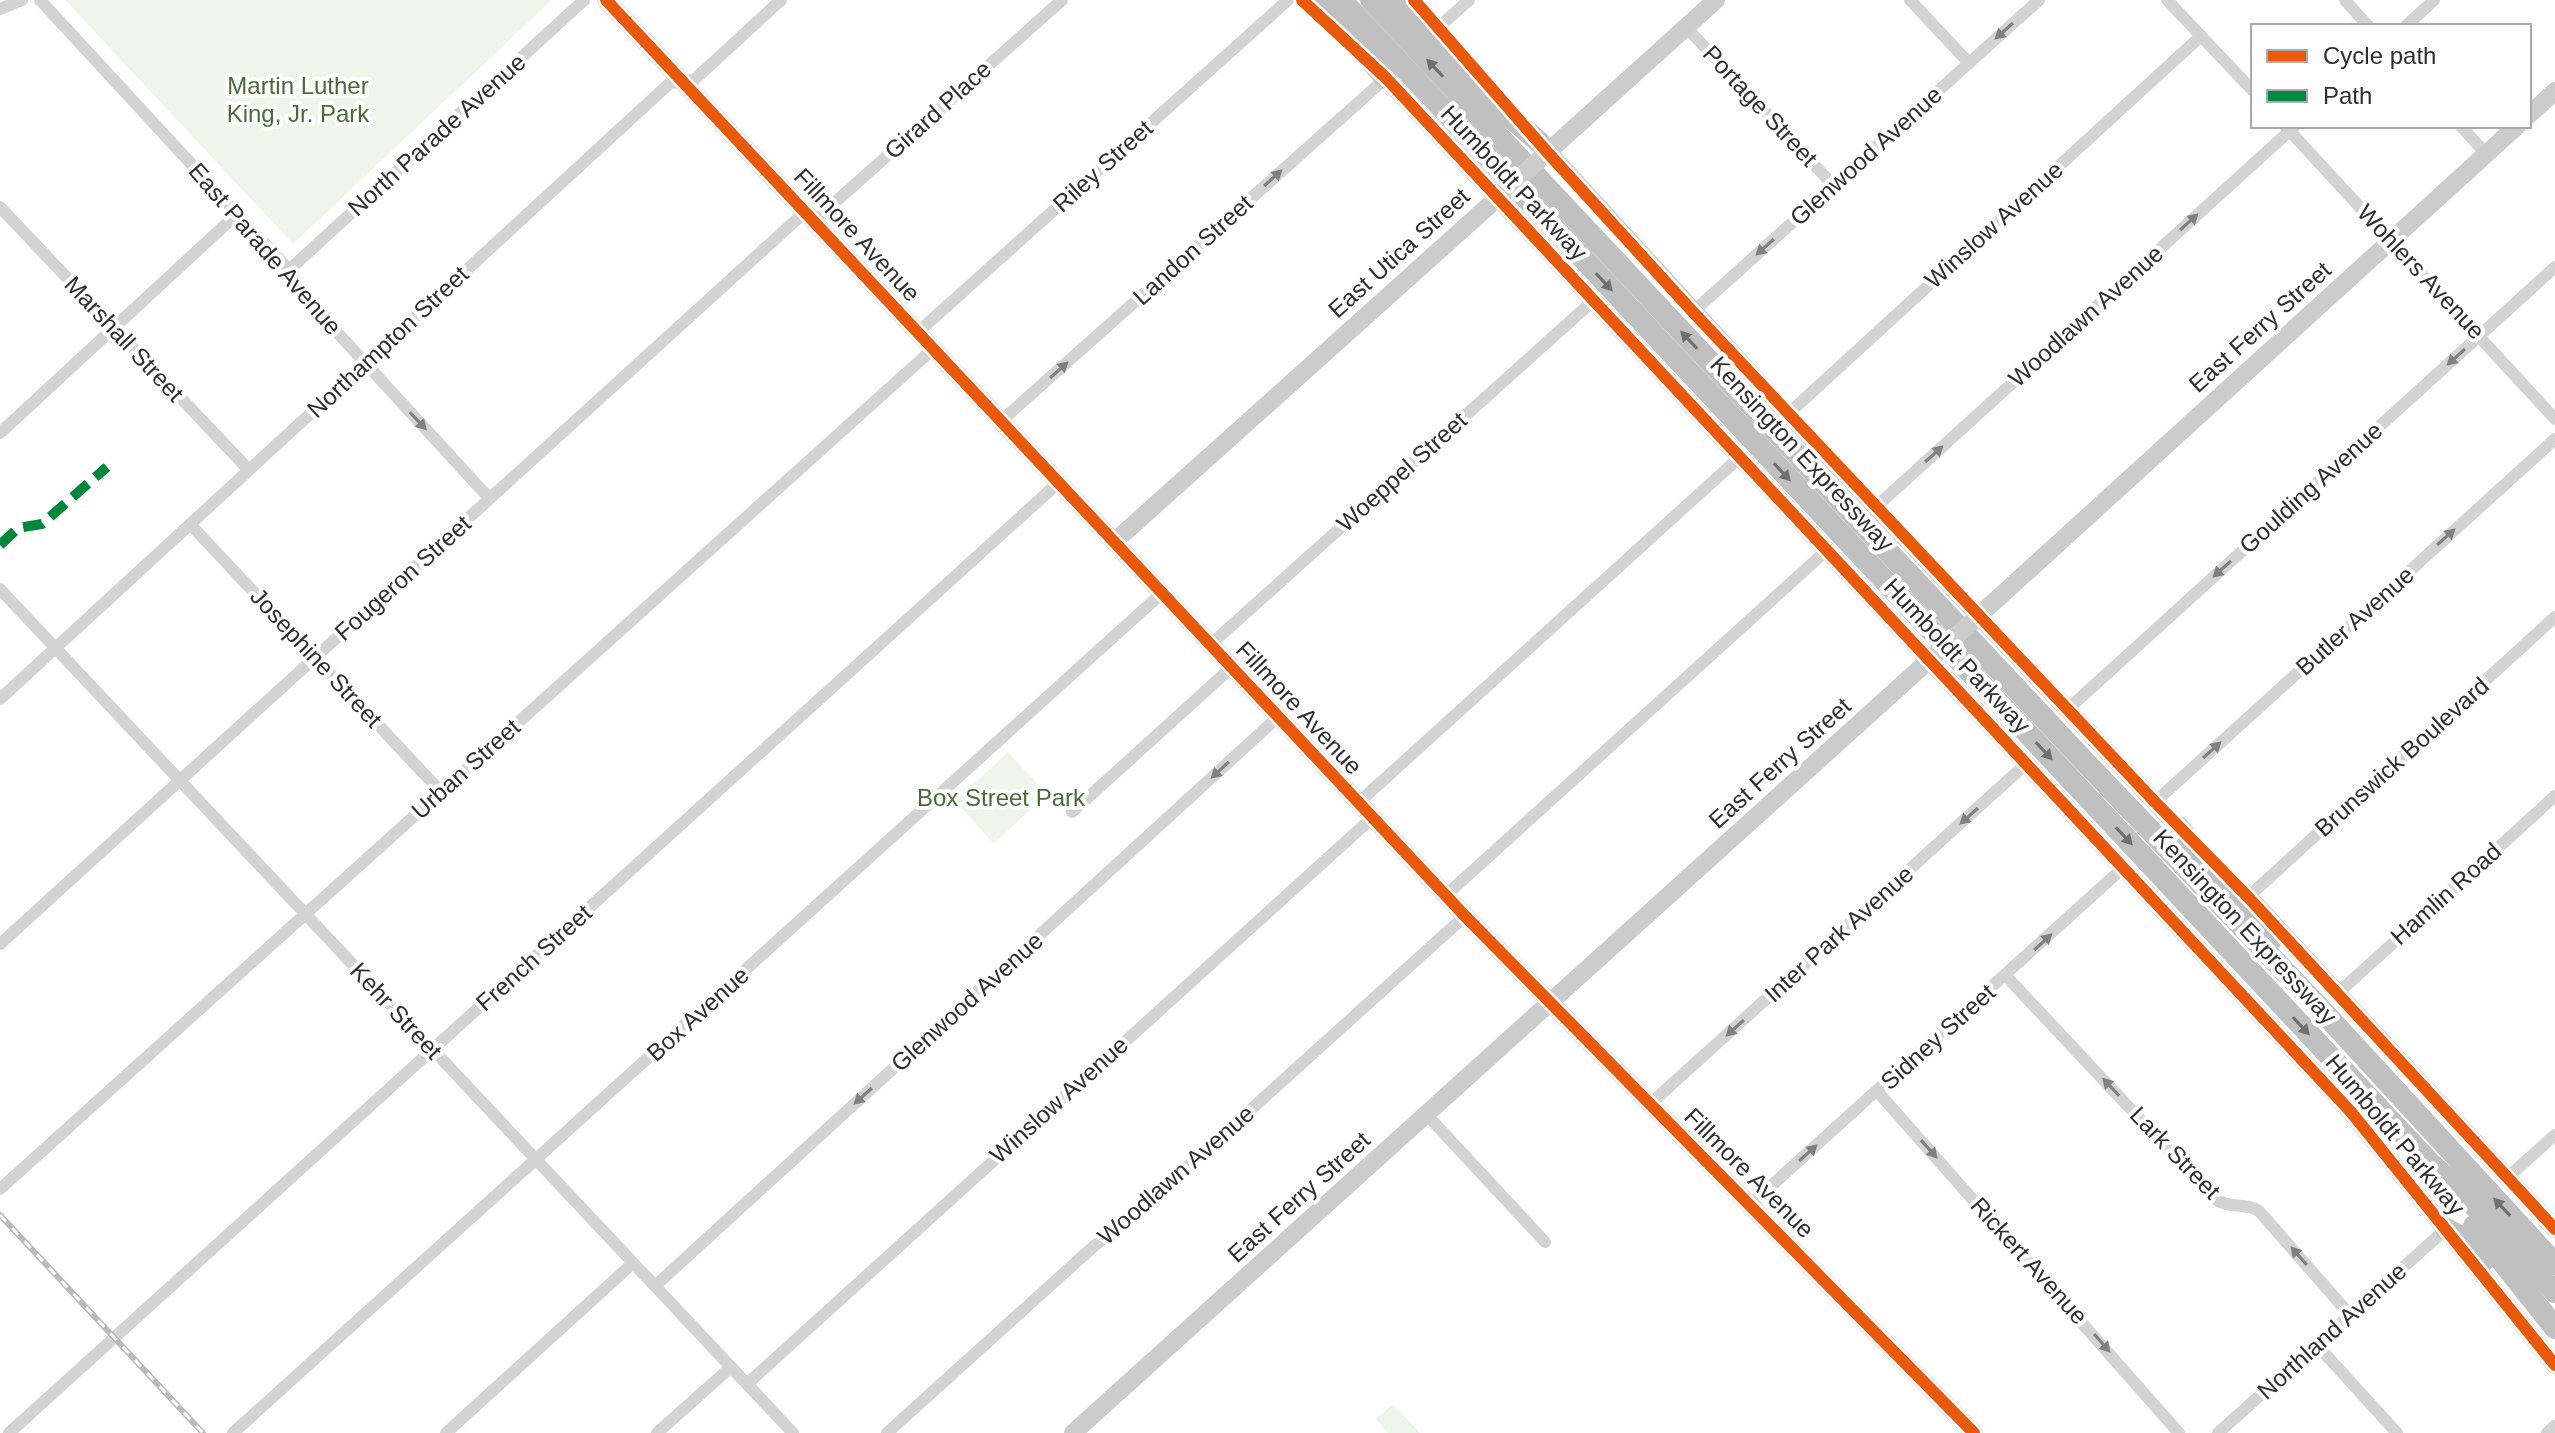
<svg xmlns="http://www.w3.org/2000/svg" width="2555" height="1433" viewBox="0 0 2555 1433" font-family="Arial,sans-serif">
<style>
.green{fill:#eef5eb}
.lines{fill:none;stroke-linecap:round;stroke-linejoin:round}
.street{stroke:#d3d3d3;stroke-width:12}
.secondary{stroke:#ccc;stroke-width:18}
.highway{stroke:#c0c0c0;stroke-width:22}
.rail-casing{stroke:#bababa;stroke-width:6}
.rail{stroke:#fff;stroke-width:3;stroke-dasharray:9;stroke-linecap:butt}
.secondary-bridge{stroke:#ccc;stroke-width:18}
.quiet{stroke:#00873e;stroke-width:10;stroke-dasharray:20 10;stroke-linecap:butt}
.cycleway-casing{stroke:#fff;stroke-width:17}
.cycleway{stroke:#e8590c;stroke-width:12}
.oneway{fill:#808080}
.oneway2{fill:#707070}
.labels{text-anchor:middle;stroke-width:8;stroke-linejoin:round;paint-order:stroke}
.park-label{font-size:24px;fill:#486c38;stroke:#fff}
.street-label{font-size:24px;fill:#2e2e2e;stroke:#fff}
</style>
<rect width="100%" height="100%" fill="#fff"/>
<g class="green">
<polygon points="65,0 552,0 293,244"/>
<polygon points="1008,752 1047,794 994,844 955,801"/>
<polygon points="1393,1404 1420,1433 1388,1433 1376,1419"/>
</g>
<g class="lines">
<g class="street">
<polyline points="40,0 289,270 291,282 489,498"/>
<polyline points="1302,0 1318,17"/>
<polyline points="1414,0 1501,97"/>
<polyline points="1910,0 1969,63"/>
<polyline points="2167,0 2253,91"/>
<polyline points="2345,0 2368,26"/>
<polyline points="0,9 22,0"/>
<polyline points="2406,26 2434,0"/>
<polyline points="1439,27 1469,0"/>
<polyline points="1686,27 1833,185"/>
<polyline points="2461,126 2486,154"/>
<polyline points="2286,127 2555,419"/>
<polyline points="0,207 249,470"/>
<polyline points="814,221 1062,0"/>
<polyline points="289,270 584,0"/>
<polyline points="1693,312 2039,0"/>
<polyline points="917,333 1288,0"/>
<polyline points="1788,414 2201,36"/>
<polyline points="1000,422 1386,78 1382,75"/>
<polyline points="0,433 237,214"/>
<polyline points="1877,506 2295,126"/>
<polyline points="190,524 441,792"/>
<polyline points="0,589 793,1433"/>
<polyline points="1210,645 1594,300"/>
<polyline points="0,699 670,83 694,80 781,0"/>
<polyline points="2067,710 2555,267"/>
<polyline points="2155,802 2555,439"/>
<polyline points="1358,803 1740,457"/>
<polyline points="1072,812 1232,667"/>
<polyline points="1445,896 1827,550"/>
<polyline points="2248,897 2555,617"/>
<polyline points="0,944 806,211"/>
<path d="M2006 976 2215 1199C2228 1209 2246 1202 2259 1211L2350 1315"/>
<polyline points="2338,993 2555,796"/>
<polyline points="1877,1091 2179,1433"/>
<polyline points="1650,1104 2027,763"/>
<polyline points="1426,1114 1545,1242"/>
<polyline points="2508,1177 2555,1135"/>
<polyline points="0,1189 933,349"/>
<polyline points="1750,1205 2124,867"/>
<polyline points="655,1286 1278,717"/>
<polyline points="2317,1345 2397,1433"/>
<polyline points="747,1384 1372,818"/>
<polyline points="9,1433 1058,483"/>
<polyline points="233,1433 1162,593"/>
<polyline points="446,1433 633,1263"/>
<polyline points="657,1433 731,1367"/>
<polyline points="887,1433 1094,1246 1123,1225 1465,916"/>
<polyline points="2218,1433 2446,1229"/>
<polyline points="2547,1433 2555,1426"/>
</g>
<g class="secondary">
<polyline points="606,0 1465,916 1974,1433"/>
<polyline points="1386,78 2351,1112 2555,1365"/>
<polyline points="2529,115 2555,91"/>
<polyline points="1539,142 1788,414 2187,836"/>
<polyline points="1540,159 1716,0"/>
<polyline points="1114,542 1503,193"/>
<polyline points="1974,620 2517,126"/>
<polyline points="2245,893 2555,1229"/>
<polyline points="1073,1433 1936,654"/>
</g>
<g class="highway">
<polyline points="1316,0 1386,78"/>
<polyline points="1341,0 2430,1163 2451,1181 2555,1292"/>
<polyline points="1371,0 2087,764 2315,1003 2555,1264"/>
<polyline points="1397,0 1486,96 1539,142"/>
<polyline points="2178,827 2271,940"/>
<polyline points="2474,1226 2555,1328"/>
<polyline points="2446,1229 2465,1239 2484,1260"/>
</g>
<g class="rail-casing">
<polyline id="rail" points="0,1215 203,1433"/>
</g>
<use href="#rail" class="rail"/>
<g class="secondary-bridge">
<polyline points="1503,193 1540,159"/>
<polyline points="1936,654 1974,620"/>
</g>
<polyline class="quiet" points="0,545 18,528 42,524 107,467"/>
<g class="cycleway-casing">
<g id="cycleway">
<polyline points="606,0 1465,916 1974,1433"/>
<polyline points="1302,0 1386,78 2351,1112 2555,1365"/>
<polyline points="1414,0 1548,153 1693,312 2155,802 2248,897 2555,1229"/>
</g>
</g>
<use href="#cycleway" class="cycleway"/>
</g>
<defs><path id="oneway-solid" d="M-6-.8H1V-3.2L6.5 0L1 3.2V.8H-6Z" transform="scale(2)"/></defs>
<g class="oneway">
<use href="#oneway-solid" transform="translate(2004 31) rotate(138)"/>
<use href="#oneway-solid" transform="translate(1273 178) rotate(-42)"/>
<use href="#oneway-solid" transform="translate(2189 222) rotate(-42)"/>
<use href="#oneway-solid" transform="translate(1765 247) rotate(138)"/>
<use href="#oneway-solid" transform="translate(2456 357) rotate(138)"/>
<use href="#oneway-solid" transform="translate(1059 370) rotate(-42)"/>
<use href="#oneway-solid" transform="translate(418 421) rotate(47)"/>
<use href="#oneway-solid" transform="translate(1934 454) rotate(-42)"/>
<use href="#oneway-solid" transform="translate(2446 537) rotate(-42)"/>
<use href="#oneway-solid" transform="translate(2222 569) rotate(138)"/>
<use href="#oneway-solid" transform="translate(2212 750) rotate(-42)"/>
<use href="#oneway-solid" transform="translate(1220 770) rotate(137)"/>
<use href="#oneway-solid" transform="translate(1969 816) rotate(138)"/>
<use href="#oneway-solid" transform="translate(2043 942) rotate(-43)"/>
<use href="#oneway-solid" transform="translate(1735 1028) rotate(138)"/>
<use href="#oneway-solid" transform="translate(2111 1087) rotate(-133)"/>
<use href="#oneway-solid" transform="translate(863 1096) rotate(138)"/>
<use href="#oneway-solid" transform="translate(1929 1149) rotate(48)"/>
<use href="#oneway-solid" transform="translate(1808 1153) rotate(-42)"/>
<use href="#oneway-solid" transform="translate(2299 1256) rotate(-131)"/>
<use href="#oneway-solid" transform="translate(2102 1343) rotate(49)"/>
</g>
<g class="oneway2">
<use href="#oneway-solid" transform="translate(1435 68) rotate(-133)"/>
<use href="#oneway-solid" transform="translate(1604 282) rotate(47)"/>
<use href="#oneway-solid" transform="translate(1689 340) rotate(-133)"/>
<use href="#oneway-solid" transform="translate(1782 472) rotate(47)"/>
<use href="#oneway-solid" transform="translate(2044 751) rotate(47)"/>
<use href="#oneway-solid" transform="translate(2124 836) rotate(47)"/>
<use href="#oneway-solid" transform="translate(2301 1026) rotate(47)"/>
<use href="#oneway-solid" transform="translate(2502 1207) rotate(-133)"/>
</g>
<g class="labels">
<g class="park-label">
<text x="298" y="94">Martin Luther<tspan x="298" dy="28">King, Jr. Park</tspan></text>
<text x="1001" y="806">Box Street Park</text>
</g>
<g class="street-label">
<text transform="translate(1760 106) rotate(47)" y="8">Portage Street</text>
<text transform="translate(938 110) rotate(-42)" y="8">Girard Place</text>
<text transform="translate(437 135) rotate(-42)" y="8">North Parade Avenue</text>
<text transform="translate(1866 156) rotate(-42)" y="8">Glenwood Avenue</text>
<text transform="translate(1103 166) rotate(-42)" y="8">Riley Street</text>
<text transform="translate(1514 183) rotate(47)" y="8">Humboldt Parkway</text>
<text transform="translate(1994 225) rotate(-42)" y="8">Winslow Avenue</text>
<text transform="translate(857 235) rotate(47)" y="8">Fillmore Avenue</text>
<text transform="translate(265 249) rotate(49)" y="8">East Parade Avenue</text>
<text transform="translate(1193 250) rotate(-42)" y="8">Landon Street</text>
<text transform="translate(1399 253) rotate(-42)" y="8">East Utica Street</text>
<text transform="translate(2421 272) rotate(47)" y="8">Wohlers Avenue</text>
<text transform="translate(2086 316) rotate(-42)" y="8">Woodlawn Avenue</text>
<text transform="translate(2260 327) rotate(-42)" y="8">East Ferry Street</text>
<text transform="translate(124 339) rotate(47)" y="8">Marshall Street</text>
<text transform="translate(388 342) rotate(-43)" y="8">Northampton Street</text>
<text transform="translate(1802 454) rotate(47)" y="8">Kensington Expressway</text>
<text transform="translate(1402 472) rotate(-42)" y="8">Woeppel Street</text>
<text transform="translate(2311 488) rotate(-42)" y="8">Goulding Avenue</text>
<text transform="translate(403 578) rotate(-42)" y="8">Fougeron Street</text>
<text transform="translate(2355 621) rotate(-42)" y="8">Butler Avenue</text>
<text transform="translate(1957 656) rotate(47)" y="8">Humboldt Parkway</text>
<text transform="translate(316 658) rotate(47)" y="8">Josephine Street</text>
<text transform="translate(1299 708) rotate(47)" y="8">Fillmore Avenue</text>
<text transform="translate(2402 757) rotate(-42)" y="8">Brunswick Boulevard</text>
<text transform="translate(1780 763) rotate(-42)" y="8">East Ferry Street</text>
<text transform="translate(466 769) rotate(-42)" y="8">Urban Street</text>
<text transform="translate(2446 894) rotate(-42)" y="8">Hamlin Road</text>
<text transform="translate(2245 927) rotate(47)" y="8">Kensington Expressway</text>
<text transform="translate(1839 934) rotate(-42)" y="8">Inter Park Avenue</text>
<text transform="translate(534 958) rotate(-42)" y="8">French Street</text>
<text transform="translate(967 1002) rotate(-42)" y="8">Glenwood Avenue</text>
<text transform="translate(396 1011) rotate(47)" y="8">Kehr Street</text>
<text transform="translate(698 1014) rotate(-42)" y="8">Box Avenue</text>
<text transform="translate(1938 1037) rotate(-42)" y="8">Sidney Street</text>
<text transform="translate(1059 1100) rotate(-42)" y="8">Winslow Avenue</text>
<text transform="translate(2395 1135) rotate(50)" y="8">Humboldt Parkway</text>
<text transform="translate(2175 1153) rotate(46)" y="8">Lark Street</text>
<text transform="translate(1749 1173) rotate(45)" y="8">Fillmore Avenue</text>
<text transform="translate(1176 1175) rotate(-41)" y="8">Woodlawn Avenue</text>
<text transform="translate(1299 1197) rotate(-42)" y="8">East Ferry Street</text>
<text transform="translate(2029 1261) rotate(48)" y="8">Rickert Avenue</text>
<text transform="translate(2332 1331) rotate(-42)" y="8">Northland Avenue</text>
</g>
</g>
<rect x="2251" y="24" width="280" height="104" fill="#ffffff" stroke="#ababab" stroke-width="2"/>
<rect x="2267" y="50" width="40" height="12" fill="#e8590c" stroke="#ababab" stroke-width="2"/>
<text x="2323" y="64" font-size="24" fill="#2e2e2e">Cycle path</text>
<rect x="2267" y="90" width="40" height="12" fill="#00873e" stroke="#ababab" stroke-width="2"/>
<text x="2323" y="104" font-size="24" fill="#2e2e2e">Path</text>
</svg>
